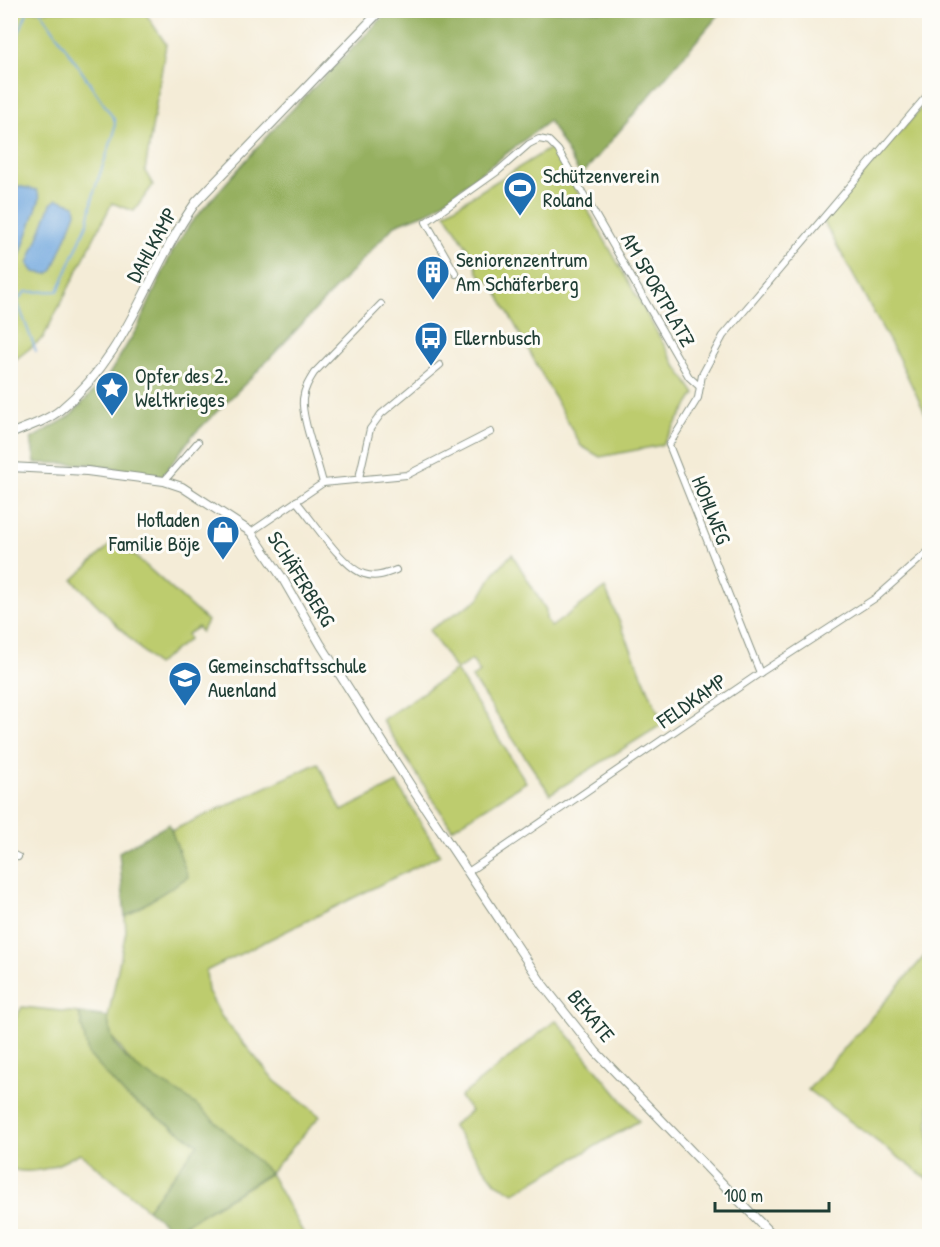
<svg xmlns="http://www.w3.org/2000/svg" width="940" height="1247" viewBox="0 0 940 1247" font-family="'Patrick Hand',sans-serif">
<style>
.green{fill:#bdcc6e;stroke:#6e8451;stroke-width:1.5}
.forest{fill:#96b061;stroke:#5a764a;stroke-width:1.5}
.water{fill:#71a7de;stroke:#487289;stroke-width:1.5}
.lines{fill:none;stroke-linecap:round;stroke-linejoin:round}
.stream{stroke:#71a7de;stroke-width:2}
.minor-casing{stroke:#8a9486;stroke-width:8}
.tertiary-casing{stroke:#8a9486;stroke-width:10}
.secondary-casing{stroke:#8a9486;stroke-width:10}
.minor{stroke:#fff;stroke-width:6}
.tertiary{stroke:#fff;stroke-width:8}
.secondary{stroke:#fff;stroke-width:8}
.labels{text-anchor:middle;stroke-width:6;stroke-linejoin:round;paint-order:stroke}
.poi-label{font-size:21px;fill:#1f3d34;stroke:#fdfcf7;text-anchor:start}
.street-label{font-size:21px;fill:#1f3d34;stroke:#fdfcf7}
</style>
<rect width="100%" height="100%" fill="#fdfcf7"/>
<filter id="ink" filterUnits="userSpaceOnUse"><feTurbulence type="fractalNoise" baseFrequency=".0167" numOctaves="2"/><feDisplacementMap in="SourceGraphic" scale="12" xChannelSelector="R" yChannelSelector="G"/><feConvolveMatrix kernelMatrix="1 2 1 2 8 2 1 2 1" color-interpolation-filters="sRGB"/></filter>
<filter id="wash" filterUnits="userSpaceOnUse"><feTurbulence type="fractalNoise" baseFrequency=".008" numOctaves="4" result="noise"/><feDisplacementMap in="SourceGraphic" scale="24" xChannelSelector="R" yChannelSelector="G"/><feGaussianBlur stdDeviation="1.35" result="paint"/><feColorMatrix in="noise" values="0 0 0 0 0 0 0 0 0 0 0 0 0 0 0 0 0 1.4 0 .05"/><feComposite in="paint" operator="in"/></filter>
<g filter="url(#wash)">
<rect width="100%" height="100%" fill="#f4ecd7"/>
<g class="green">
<polygon points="11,11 144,11 166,44 145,171 153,185 134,211 112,203 43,338 11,363 14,191 11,201"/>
<polygon points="929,99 929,421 897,355 823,220"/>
<polygon points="552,147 675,364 695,394 662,445 600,457 581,446 492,283 484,280 477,271 475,260 445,213"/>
<polygon points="110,545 134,555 207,621 201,632 198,627 187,634 189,639 156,665 73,580"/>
<polygon points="512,554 546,610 546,619 551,627 605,588 663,724 550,794 472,678 480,672 472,660 456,670 526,782 452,829 382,720 456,670 429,630 479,599 494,573"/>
<polygon points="318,763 342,811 397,783 440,855 206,971 208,991 221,1016 275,1081 320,1116 270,1173 305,1236 173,1236 174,1231 270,1174 194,1103 137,1070 109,1033 108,1017 126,931 125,917 188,877 171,831"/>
<polygon points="929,951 929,1180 808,1090"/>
<path d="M22 1007 79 1013 88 1054 127 1097 199 1144 147 1209 80 1153C57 1166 37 1176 11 1169L10 1028Z"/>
<polygon points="556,1020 639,1121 514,1193 496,1183 452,1126 471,1111 460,1097"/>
</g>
<g class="forest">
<polygon points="389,11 722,11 581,176 549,121 431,211 395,225 254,375 192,436 162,477 88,464 35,463 31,439 69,417 108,376 138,327 172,252 190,224 277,125"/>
<polygon points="169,824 188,877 125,917 119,852"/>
<path d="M79 1013 108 1017C110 1067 162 1078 195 1104 221 1125 245 1150 270 1173L174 1231 147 1209 198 1144 127 1097 88 1054Z"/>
</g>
<g class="water">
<polygon points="17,186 37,190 40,198 17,264 13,268 10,267 11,201"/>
<polygon points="57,199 75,205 76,213 53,270 48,274 34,272 28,264 51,204"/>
</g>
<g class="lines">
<g class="stream">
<polyline points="10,55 28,10"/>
<polyline points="36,351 17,301 25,292 58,291 88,222 95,188 114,134 115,121 112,116 40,10"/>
</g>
</g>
</g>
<g filter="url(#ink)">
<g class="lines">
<g class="minor-casing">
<g id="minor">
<polyline points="456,274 426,222 498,171 529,144 539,139 549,141 558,150 689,377 700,387"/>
<polyline points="359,478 370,429 381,414 440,365"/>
<polyline points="164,481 198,442"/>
<path d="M323 483C318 462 301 417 303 399 304 389 309 381 314 373L381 304"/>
<path d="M296 501C312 519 342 567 364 574 375 578 386 574 396 570"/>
<polyline points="251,532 323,483 407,475 491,432"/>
<polyline points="760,673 669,445 698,398 702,375 723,336 930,92"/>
<polyline points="10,853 18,857"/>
<polyline points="468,872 760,673 877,597 930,550"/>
</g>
</g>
<g class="tertiary-casing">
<path id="tertiary" d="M10 434C26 427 47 421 60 410 130 353 146 272 196 202L381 10"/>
</g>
<g class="secondary-casing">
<polyline id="secondary" points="10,467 87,471 164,481 182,487 251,532 283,579 321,645 414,791 543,985 596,1052 773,1236"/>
</g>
<use href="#minor" class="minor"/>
<use href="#tertiary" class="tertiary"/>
<use href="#secondary" class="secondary"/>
</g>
</g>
<defs>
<g id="stadium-pin" transform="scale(1.725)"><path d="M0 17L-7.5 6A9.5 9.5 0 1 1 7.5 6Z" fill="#1f6fb2" stroke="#fdfcf7"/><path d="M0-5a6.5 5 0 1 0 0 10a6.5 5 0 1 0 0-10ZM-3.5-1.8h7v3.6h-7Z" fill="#fff"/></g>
<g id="building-pin" transform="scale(1.725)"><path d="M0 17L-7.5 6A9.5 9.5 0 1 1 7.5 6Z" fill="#1f6fb2" stroke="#fdfcf7"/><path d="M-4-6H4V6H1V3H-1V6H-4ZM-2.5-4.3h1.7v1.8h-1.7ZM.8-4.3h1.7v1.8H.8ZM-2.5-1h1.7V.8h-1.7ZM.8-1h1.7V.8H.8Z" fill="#fff"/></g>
<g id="bus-pin" transform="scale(1.725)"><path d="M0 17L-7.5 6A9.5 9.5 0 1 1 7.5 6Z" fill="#1f6fb2" stroke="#fdfcf7"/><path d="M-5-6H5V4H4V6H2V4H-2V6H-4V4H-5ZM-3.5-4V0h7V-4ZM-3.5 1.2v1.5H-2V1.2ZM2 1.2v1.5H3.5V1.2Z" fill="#fff"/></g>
<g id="sight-pin" transform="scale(1.725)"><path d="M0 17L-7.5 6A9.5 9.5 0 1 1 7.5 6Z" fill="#1f6fb2" stroke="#fdfcf7"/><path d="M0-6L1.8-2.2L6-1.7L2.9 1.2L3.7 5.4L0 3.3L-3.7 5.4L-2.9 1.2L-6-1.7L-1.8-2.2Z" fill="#fff"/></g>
<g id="shop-pin" transform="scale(1.725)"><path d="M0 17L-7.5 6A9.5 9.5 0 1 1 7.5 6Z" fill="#1f6fb2" stroke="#fdfcf7"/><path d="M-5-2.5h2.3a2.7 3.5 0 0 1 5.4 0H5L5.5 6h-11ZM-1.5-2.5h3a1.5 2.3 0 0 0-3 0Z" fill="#fff"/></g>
<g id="school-pin" transform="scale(1.725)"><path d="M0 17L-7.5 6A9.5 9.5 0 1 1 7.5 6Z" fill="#1f6fb2" stroke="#fdfcf7"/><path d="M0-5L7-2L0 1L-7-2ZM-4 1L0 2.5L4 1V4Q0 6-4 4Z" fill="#fff"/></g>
</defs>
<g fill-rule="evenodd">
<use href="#stadium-pin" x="520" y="188"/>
<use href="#building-pin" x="433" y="272"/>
<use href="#bus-pin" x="431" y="338"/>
<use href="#sight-pin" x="112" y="388"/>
<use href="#shop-pin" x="223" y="532"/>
<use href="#school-pin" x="185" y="678"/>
</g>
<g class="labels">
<g class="poi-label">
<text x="543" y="183">Schützenverein<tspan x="543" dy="24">Roland</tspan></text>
<text x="456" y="267">Seniorenzentrum<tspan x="456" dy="24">Am Schäferberg</tspan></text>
<text x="454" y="345">Ellernbusch</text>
<text x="135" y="383">Opfer des 2.<tspan x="135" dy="24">Weltkrieges</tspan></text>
<text x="200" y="527" text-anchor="end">Hofladen<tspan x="200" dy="24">Familie Böje</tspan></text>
<text x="208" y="673">Gemeinschaftsschule<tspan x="208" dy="24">Auenland</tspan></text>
</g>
<g class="street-label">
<text transform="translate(152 245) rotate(-61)" y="7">DAHLKAMP</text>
<text transform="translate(658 290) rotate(60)" y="7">AM SPORTPLATZ</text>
<text transform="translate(711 510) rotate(68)" y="7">HOHLWEG</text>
<text transform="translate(301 579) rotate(58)" y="7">SCHÄFERBERG</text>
<text transform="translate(692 701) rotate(-35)" y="7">FELDKAMP</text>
<text transform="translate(591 1016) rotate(51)" y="7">BEKATE</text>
</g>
</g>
<rect width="940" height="1247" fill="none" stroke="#fdfcf7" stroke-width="36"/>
<path d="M715 1202v9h114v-9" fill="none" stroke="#1f3d34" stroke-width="3"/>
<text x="724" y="1202" font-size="18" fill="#1f3d34" stroke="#fdfcf7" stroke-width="4.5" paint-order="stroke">100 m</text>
</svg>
